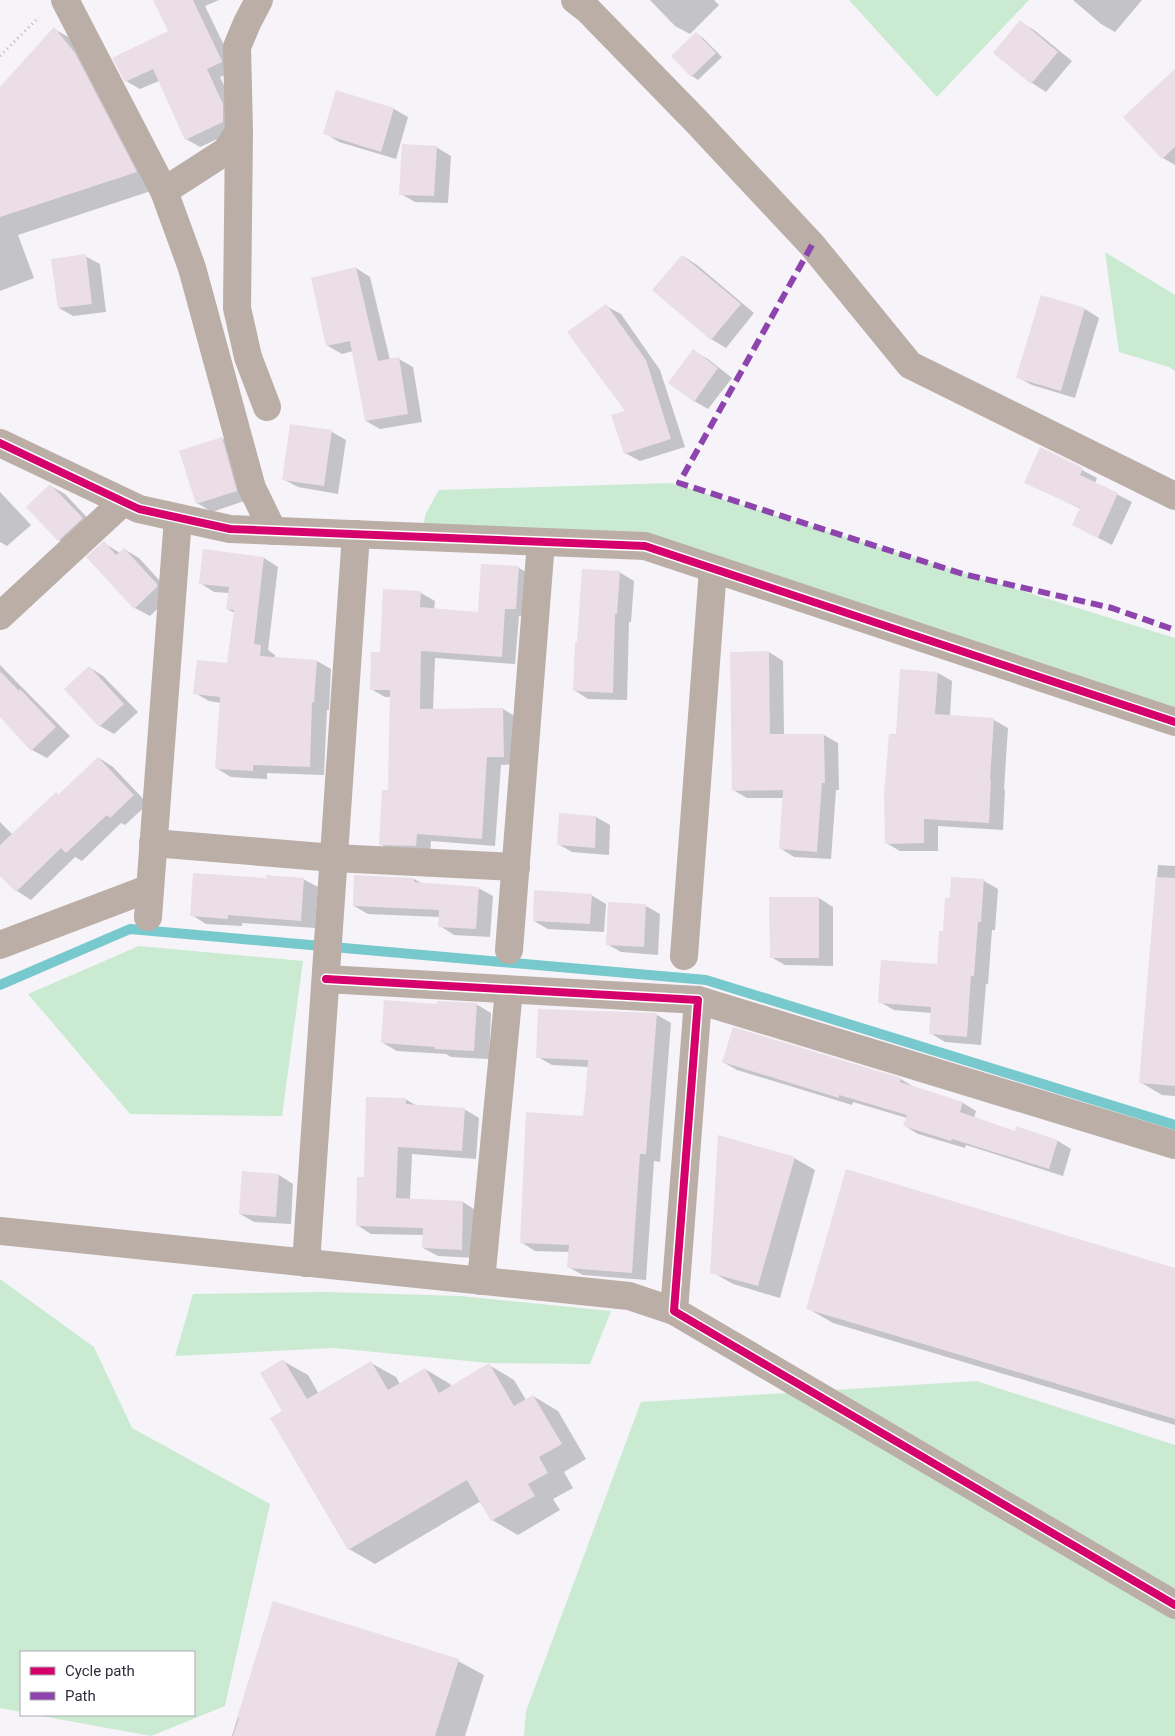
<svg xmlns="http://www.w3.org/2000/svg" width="1175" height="1736" viewBox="0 0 1175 1736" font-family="Roboto,sans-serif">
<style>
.green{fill:#caead2}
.shadow{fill:#0003}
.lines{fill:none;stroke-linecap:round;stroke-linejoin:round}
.stream{stroke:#78c9ce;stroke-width:10}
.building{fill:#ebdee6}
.path{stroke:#bdb6b2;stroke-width:3;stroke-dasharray:1 4;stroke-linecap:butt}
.street{stroke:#baaea6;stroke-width:28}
.quiet{stroke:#8e44ad;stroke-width:6;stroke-dasharray:12 6;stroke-linecap:butt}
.cycleway-casing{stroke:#fff;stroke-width:11}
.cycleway{stroke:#d6006c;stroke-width:8}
</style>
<rect width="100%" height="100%" fill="#f6f4f9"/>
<g class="green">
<polygon points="849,0 1029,0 937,97"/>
<polygon points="1105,252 1175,295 1175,371 1169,367 1119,352"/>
<polygon points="671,483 1175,638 1175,724 645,546 420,537 426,513 439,490"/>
<polygon points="139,946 303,961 282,1116 130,1114 28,994"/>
<polygon points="0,1279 94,1347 132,1428 270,1504 225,1706 151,1736 36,1715 194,1715 194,1652 21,1652 21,1712 0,1708"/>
<polygon points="326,1292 461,1296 611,1311 590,1364 489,1363 333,1348 175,1356 193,1294"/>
<polygon points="976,1381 1175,1445 1175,1736 524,1736 526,1711 641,1402"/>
</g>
<g class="shadow">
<polygon points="154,0 219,0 205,6 236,70 220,77 237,114 237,130 200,147 186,139 159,81 140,89 126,81 170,31"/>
<polygon points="650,0 714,0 719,5 690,34 675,26"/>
<polygon points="1073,0 1142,0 1115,32 1101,24"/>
<polygon points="1020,22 1034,30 1072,61 1046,92 1032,83 995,53"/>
<polygon points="54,29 81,44 163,187 18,235 34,278 0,291 0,89"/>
<polygon points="697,34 703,38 722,57 698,80 692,76 673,57"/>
<polygon points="1175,71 1175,165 1163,158"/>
<polygon points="337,92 394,109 408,117 396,159 339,142 325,133"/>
<polygon points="436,147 451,156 448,203 415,202 401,194"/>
<polygon points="85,256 100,264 106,312 73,316 59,308"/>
<polygon points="683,256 697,265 754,313 726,348 711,339"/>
<polygon points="356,268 370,277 390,360 399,359 413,367 422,422 380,429 366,421 353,351 342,354 328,346 313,279"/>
<polygon points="1041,296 1085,309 1099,318 1075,398 1032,385 1017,377"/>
<polygon points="606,306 621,314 660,370 685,447 640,461 625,453 627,412"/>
<polygon points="693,351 708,359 732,378 708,409 694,401"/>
<polygon points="291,425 332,432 346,440 338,494 298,487 283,479"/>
<polygon points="222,438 236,447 250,499 212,512 197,503"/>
<polygon points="1041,448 1097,478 1095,483 1132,502 1112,545 1073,525 1081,509 1025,482"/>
<polygon points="51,486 65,494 96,527 73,548 59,540"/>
<polygon points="0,492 31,525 7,546 0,542"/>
<polygon points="104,543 120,553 124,549 139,558 171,593 171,596 150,616 135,608"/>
<polygon points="264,558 278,567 268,650 275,655 275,658 317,661 331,669 329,710 327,710 324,775 267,773 267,779 231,777 216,768 221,703 209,701 195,693 228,665 235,613 227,609 229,593 214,592 200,583"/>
<polygon points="519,568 533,576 530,617 519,616 515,664 435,658 433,710 503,709 516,717 517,764 501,765 495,846 431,841 430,854 394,852 380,844 389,791 391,697 385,697 371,689 381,653 421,593 435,601 434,610 480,613"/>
<polygon points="619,572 634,581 631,622 629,622 627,700 588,699 574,690 579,643"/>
<polygon points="769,652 783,661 784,735 824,735 838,743 839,790 836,790 831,859 794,857 780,848 784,798 747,798 733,790"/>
<polygon points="0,665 70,736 47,758 32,750 0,715"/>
<polygon points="89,667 103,676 138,712 114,734 100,726"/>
<polygon points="938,673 952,681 950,716 994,720 1008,728 1004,789 1005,790 1003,830 938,826 938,851 900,851 886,843 897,736"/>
<polygon points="99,758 113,767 148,804 125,825 121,823 82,861 75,857 31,900 17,891 0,875 0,822 13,835 56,794 59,796"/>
<polygon points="560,815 596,817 610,825 609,855 572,852 558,844"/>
<polygon points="1158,865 1175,866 1175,1096 1162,1095 1140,1082"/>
<polygon points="267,879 303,879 318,887 315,928 242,923 242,926 206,924 192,915"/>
<polygon points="414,879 423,884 478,888 493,896 490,937 454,935 440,926 440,917 368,914 354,906"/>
<polygon points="984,881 998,889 995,930 992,930 988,984 986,984 981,1045 945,1042 930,1033 932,1013 894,1010 880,1002 938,965 952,899"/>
<polygon points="591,895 606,904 604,932 548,929 534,921"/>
<polygon points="771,898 819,898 833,907 833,966 785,965 771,957"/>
<polygon points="646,906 660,914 658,955 621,952 607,944"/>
<polygon points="476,1004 491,1013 489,1059 451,1057 446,1054 397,1051 383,1043 438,1005"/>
<polygon points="657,1015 671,1023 660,1162 654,1161 646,1280 583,1275 568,1267 569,1252 535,1251 521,1242 584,1117 588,1067 552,1065 538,1057"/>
<polygon points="734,1029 901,1079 914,1087 963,1103 976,1111 974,1118 1016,1133 1017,1128 1058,1141 1071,1149 1063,1176 966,1145 965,1148 918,1134 905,1126 907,1118 853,1102 852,1105 737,1070 723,1062"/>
<polygon points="405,1099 417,1106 464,1109 479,1118 476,1159 412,1154 410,1200 463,1202 477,1211 476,1258 438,1256 423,1248 424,1235 371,1234 357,1225 365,1178"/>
<polygon points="794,1158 815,1170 780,1298 733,1284 712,1272"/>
<polygon points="279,1175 293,1184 291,1224 254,1222 240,1214"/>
<polygon points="1175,1269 1175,1425 833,1323 807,1308"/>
<polygon points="283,1361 308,1375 319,1394 371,1363 396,1377 400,1384 425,1369 450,1384 452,1387 489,1365 514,1380 526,1400 533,1396 558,1411 586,1459 564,1472 573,1488 553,1499 560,1510 518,1535 492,1520 481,1501 375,1564 349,1549 272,1418 283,1411"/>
<polygon points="273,1603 458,1661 484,1675 465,1736 232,1736"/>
</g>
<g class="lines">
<polyline class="stream" points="0,985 130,929 706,980 1175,1125"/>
</g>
<g class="building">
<polygon points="153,0 193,0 222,61 222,62 207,69 223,104 223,122 185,140 153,69 125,82 112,58 168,31"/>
<polygon points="1020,20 1058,52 1031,84 993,53"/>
<polygon points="54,27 75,53 137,172 0,217 0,87"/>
<polygon points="696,32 716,53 691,77 671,56"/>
<polygon points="1175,69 1175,147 1162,159 1123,117"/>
<polygon points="336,90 394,108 381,152 323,134"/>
<polygon points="402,144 437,146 434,196 399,195"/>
<polygon points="86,254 92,304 58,308 51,259"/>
<polygon points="682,255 741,304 711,340 652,290"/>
<polygon points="356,267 378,361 399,357 408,414 365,421 350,341 326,346 311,278"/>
<polygon points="1041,295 1085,308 1061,391 1016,378"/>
<polygon points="606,304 646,360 671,439 624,454 611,415 625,411 567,332"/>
<polygon points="693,349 718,368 694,402 668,383"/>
<polygon points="290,424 332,430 324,486 282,480"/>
<polygon points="222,437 237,491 196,504 179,451"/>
<polygon points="1040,447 1083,468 1080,475 1118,493 1098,538 1072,525 1080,508 1024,483"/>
<polygon points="50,484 83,518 58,541 26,507"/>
<polygon points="104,541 116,555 124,548 157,584 157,587 134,609 86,557"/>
<polygon points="203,549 264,557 254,644 261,645 260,656 317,660 314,703 312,702 310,767 253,765 253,771 215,769 220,697 193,694 197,660 227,663 234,610 226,609 229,587 199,584"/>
<polygon points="481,564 519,566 516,609 505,609 502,657 421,651 420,709 503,708 504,757 487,757 482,839 417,834 416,846 379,845 382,790 388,790 390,690 370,690 371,652 380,652 383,589 421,591 420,607 478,612"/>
<polygon points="582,569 620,571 617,614 615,614 613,693 573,691 575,642 577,642"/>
<polygon points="769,651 770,734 824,734 825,783 822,783 817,852 779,849 783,790 732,791 730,652"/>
<polygon points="89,666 124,704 99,727 64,689"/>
<polygon points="900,669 938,672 935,714 994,718 990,780 991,780 989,823 924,819 924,843 885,844 884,794 889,734 896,734"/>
<polygon points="0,671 19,691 20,689 56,727 31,751 0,717"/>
<polygon points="98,757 134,795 110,818 107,815 66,853 61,848 16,892 0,876 0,845 56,792 58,795"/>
<polygon points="559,813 596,816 595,848 557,845"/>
<polygon points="193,873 266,878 266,875 304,878 301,921 228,915 228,919 190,916"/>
<polygon points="354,875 414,878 414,882 479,887 476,929 438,927 439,910 353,906"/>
<polygon points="951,877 984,879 981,922 978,922 974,976 971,976 967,1037 929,1034 931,1007 878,1003 881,960 937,964 939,931 943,931 945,898 950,898"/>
<polygon points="1156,877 1175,878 1175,1086 1139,1083"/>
<polygon points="534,890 592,894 590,924 533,921"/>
<polygon points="769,897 819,897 819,958 770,958"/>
<polygon points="608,902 646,904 644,947 606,945"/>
<polygon points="384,1000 437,1004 437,1001 477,1003 474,1051 435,1049 435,1047 381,1043"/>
<polygon points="538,1009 657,1013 646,1154 640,1154 632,1273 567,1268 569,1245 520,1243 526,1112 583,1116 586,1089 588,1060 536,1058"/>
<polygon points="733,1027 901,1078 900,1082 963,1102 960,1112 1015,1131 1016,1126 1058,1140 1049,1169 952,1139 951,1141 903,1126 907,1115 839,1095 839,1098 722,1062"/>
<polygon points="366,1097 406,1098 406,1104 465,1108 462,1151 398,1147 396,1198 463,1201 462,1250 422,1248 423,1228 356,1226 357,1177 364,1177"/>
<polygon points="718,1135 795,1157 758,1286 710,1273"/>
<polygon points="846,1169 1175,1268 1175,1419 806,1309"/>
<polygon points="242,1171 279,1174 276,1217 239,1214"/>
<polygon points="283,1359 307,1399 371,1361 388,1390 425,1368 439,1393 489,1363 514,1406 533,1395 562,1444 539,1457 548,1473 528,1484 535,1496 491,1521 467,1480 348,1550 270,1418 282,1411 260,1373"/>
<polygon points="273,1601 459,1659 435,1736 233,1736 239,1718 237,1718"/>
</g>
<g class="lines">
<polyline class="path" points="0,56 39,17"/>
<g class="street">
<polyline points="65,0 164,191 192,268 252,488 273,531"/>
<polyline points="575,0 588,10 698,123 812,245 910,365 1175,496"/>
<polyline points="239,132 237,308 248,357 267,407"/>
<polyline points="164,191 226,151 239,132 237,47 247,23 259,0"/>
<polyline points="0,443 139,509 230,529 645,546 1175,722"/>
<polyline points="0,616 123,502"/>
<polyline points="153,843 334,858 516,867"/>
<polyline points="148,917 178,518"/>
<polyline points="0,945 150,888"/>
<polyline points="509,950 541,542"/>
<polyline points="684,956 713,569"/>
<polyline points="326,979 698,1000 674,1311 1175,1605"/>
<polyline points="698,1000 1175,1145"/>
<polyline points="0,1231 629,1296 674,1311"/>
<polyline points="306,1263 356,534"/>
<polyline points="481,1281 509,990"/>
</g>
<polyline class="quiet" points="812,245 679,483 963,574 1112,608 1175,630"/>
<g class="cycleway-casing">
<g id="cycleway">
<polyline points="0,443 139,509 230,529 645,546 1175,722"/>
<polyline points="326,979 698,1000 674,1311 1175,1605"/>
</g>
</g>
<use href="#cycleway" class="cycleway"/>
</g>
<rect x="20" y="1651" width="175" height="65" fill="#ffffff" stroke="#adabb0"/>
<rect x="30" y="1667" width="25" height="8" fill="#d6006c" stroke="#adabb0"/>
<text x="65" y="1676" font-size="15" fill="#322c39">Cycle path</text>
<rect x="30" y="1692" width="25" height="8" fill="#8e44ad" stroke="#adabb0"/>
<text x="65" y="1701" font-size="15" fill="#322c39">Path</text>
</svg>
